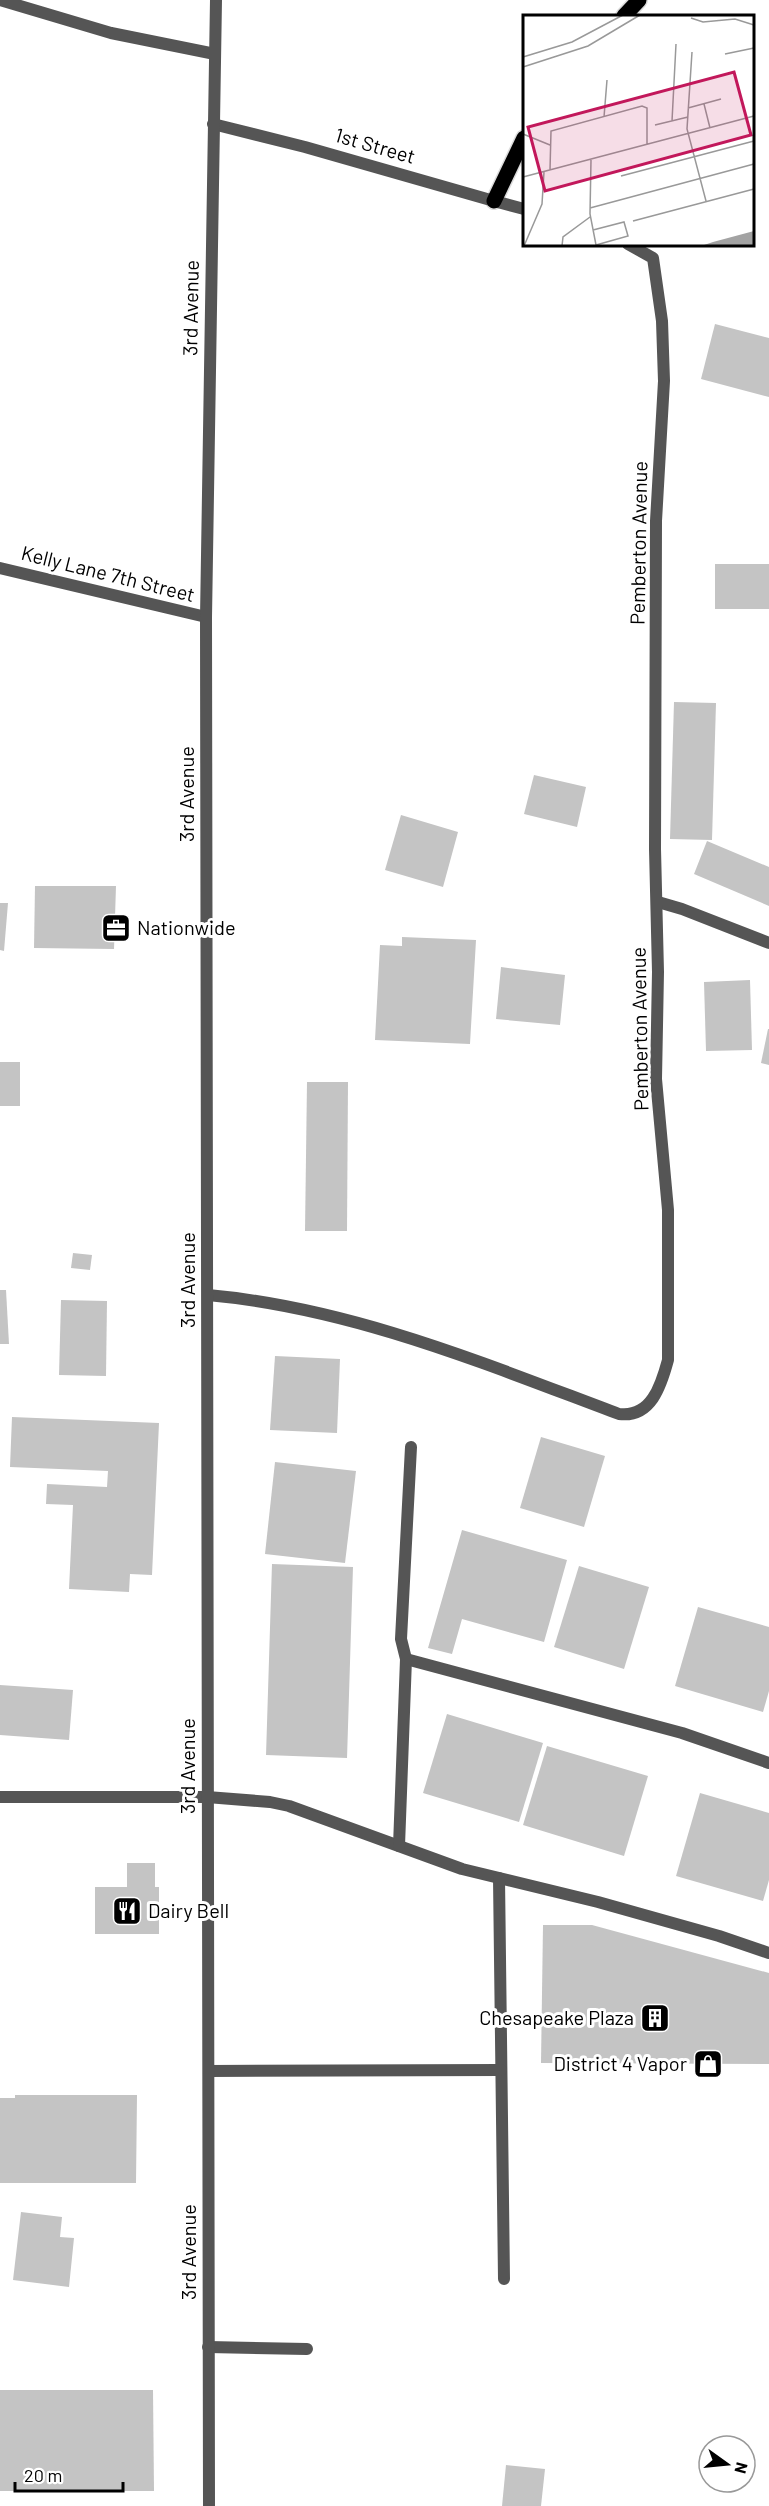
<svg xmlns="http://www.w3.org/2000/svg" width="769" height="2506" viewBox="0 0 769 2506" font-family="Barlow,sans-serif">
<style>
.building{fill:#c4c4c4}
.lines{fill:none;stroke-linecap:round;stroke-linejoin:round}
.primary-casing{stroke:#dbdbdb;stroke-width:18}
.service{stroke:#555;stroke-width:12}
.minor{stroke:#555;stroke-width:12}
.tertiary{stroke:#555;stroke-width:12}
.primary{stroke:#000;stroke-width:15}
.labels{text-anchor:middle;stroke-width:6;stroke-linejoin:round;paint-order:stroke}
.street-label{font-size:20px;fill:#000;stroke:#fff}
.poi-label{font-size:20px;fill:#000;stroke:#fff;text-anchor:start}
.inset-road{fill:none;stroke:#999;stroke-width:1.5}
.view{fill:#c2185b;fill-opacity:0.15;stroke:#c2185b;stroke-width:3}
.inset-edge{fill:none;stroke:#000;stroke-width:3}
</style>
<rect width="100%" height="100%" fill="#fff"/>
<g class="building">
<polygon points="715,324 769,338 769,397 701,379"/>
<rect x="715" y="564" width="54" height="45"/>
<polygon points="674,702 716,703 712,840 670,839"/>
<polygon points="534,775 586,787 577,827 524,814"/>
<polygon points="401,815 458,832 443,887 385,870"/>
<polygon points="707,841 769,867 769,906 694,874"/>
<polygon points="35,886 116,886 114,949 34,948"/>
<polygon points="0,903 8,903 4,951 0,950"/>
<polygon points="402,937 476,940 470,1044 375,1040 380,945 402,946"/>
<polygon points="501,967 565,975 560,1025 496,1019"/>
<polygon points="750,980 752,1050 706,1051 704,982"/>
<polygon points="768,1029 769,1029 769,1065 761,1063"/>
<rect x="0" y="1062" width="20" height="44"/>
<polygon points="307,1082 348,1082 347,1231 305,1231"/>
<polygon points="73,1253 92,1255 90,1270 71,1268"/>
<polygon points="0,1290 6,1290 9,1344 0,1344"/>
<polygon points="61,1300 107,1301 106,1376 59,1375"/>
<polygon points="275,1356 340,1359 337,1433 270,1430"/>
<polygon points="12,1417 159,1423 152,1575 130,1574 129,1592 69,1589 73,1505 46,1504 47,1484 107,1487 108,1471 10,1467"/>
<polygon points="541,1437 605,1456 584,1527 520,1508"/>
<polygon points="275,1462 356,1471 345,1563 265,1554"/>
<polygon points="462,1530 567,1560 544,1642 462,1619 452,1654 428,1648"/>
<polygon points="272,1564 353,1567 347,1758 266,1755"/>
<polygon points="579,1566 649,1587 624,1669 554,1647"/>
<polygon points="698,1607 769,1627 769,1691 763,1712 675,1686"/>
<polygon points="0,1685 73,1690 69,1740 0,1735"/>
<polygon points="447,1714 543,1743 519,1822 423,1793"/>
<polygon points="547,1746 648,1776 624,1856 523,1825"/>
<polygon points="700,1793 769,1813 769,1880 763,1901 676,1876"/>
<polygon points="127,1863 155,1863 155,1887 159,1887 159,1934 95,1934 95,1887 127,1887"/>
<polygon points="543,1925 592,1925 769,1973 769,2064 541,2063"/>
<polygon points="15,2095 137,2095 136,2183 0,2183 0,2098 15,2098"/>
<polygon points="21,2212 62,2217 60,2237 74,2238 69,2287 13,2280"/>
<polygon points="0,2390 153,2390 154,2491 0,2491"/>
<polygon points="506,2465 545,2469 541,2506 502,2506"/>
</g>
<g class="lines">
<g class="primary-casing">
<g id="primary">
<polyline points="624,16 639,0"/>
<polyline points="494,201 524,138"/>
</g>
</g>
<g class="service">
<polyline points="207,1797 270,1802 289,1806 462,1869 598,1902 719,1936 769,1953"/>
<polyline points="499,1878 504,2279"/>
<polyline points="209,2071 501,2070"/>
<polyline points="208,2347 307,2349"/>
</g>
<g class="minor">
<polyline points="0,0 111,33 215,54"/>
<polyline points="494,201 524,209"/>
<polyline points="0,568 206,617"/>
<polyline points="658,902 682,909 769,943"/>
<path d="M208 1295C352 1308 485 1364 619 1414 651 1418 661 1386 668 1360V1210L656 1079 658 972 655 849 656 521 664 381 662 321 653 258 628 244"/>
<polyline points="406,1659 682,1733 769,1763"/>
<polyline points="0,1797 207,1797"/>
<polyline points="399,1846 406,1659 401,1639 411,1447"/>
</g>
<g class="tertiary">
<polyline points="213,124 305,147 494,201"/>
<polyline points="209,2506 206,617 216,0"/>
</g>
<use href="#primary" class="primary"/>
</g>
<defs>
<g id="office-square" transform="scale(1.5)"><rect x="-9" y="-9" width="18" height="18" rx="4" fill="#000" stroke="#fff"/><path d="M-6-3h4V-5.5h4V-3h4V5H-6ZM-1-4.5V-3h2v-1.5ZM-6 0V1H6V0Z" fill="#fff"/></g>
<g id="restaurant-square" transform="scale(1.5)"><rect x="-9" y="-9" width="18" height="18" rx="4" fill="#000" stroke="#fff"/><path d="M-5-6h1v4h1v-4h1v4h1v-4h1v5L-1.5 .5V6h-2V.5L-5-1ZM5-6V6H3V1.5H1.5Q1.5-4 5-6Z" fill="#fff"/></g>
<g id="building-square" transform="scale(1.5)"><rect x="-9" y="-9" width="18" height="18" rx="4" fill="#000" stroke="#fff"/><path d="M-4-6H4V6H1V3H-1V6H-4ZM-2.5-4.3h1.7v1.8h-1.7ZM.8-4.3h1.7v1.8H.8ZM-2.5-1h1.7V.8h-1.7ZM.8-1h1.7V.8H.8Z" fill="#fff"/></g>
<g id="shop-square" transform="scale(1.5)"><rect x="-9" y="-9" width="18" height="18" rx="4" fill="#000" stroke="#fff"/><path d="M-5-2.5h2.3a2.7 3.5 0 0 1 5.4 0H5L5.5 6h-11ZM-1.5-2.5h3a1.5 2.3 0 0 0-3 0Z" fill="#fff"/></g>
</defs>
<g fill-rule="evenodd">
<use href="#office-square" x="116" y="928"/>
<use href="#restaurant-square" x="127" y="1911"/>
<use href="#building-square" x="655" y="2018"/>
<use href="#shop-square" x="708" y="2064"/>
</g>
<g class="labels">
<g class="street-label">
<text transform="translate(375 146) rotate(16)" y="7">1st Street</text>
<text transform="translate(191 308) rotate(-89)" y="7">3rd Avenue</text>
<text transform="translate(639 543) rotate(-89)" y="7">Pemberton Avenue</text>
<text transform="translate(108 574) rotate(14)" y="7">Kelly Lane 7th Street</text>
<text transform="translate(187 794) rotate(-90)" y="7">3rd Avenue</text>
<text transform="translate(640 1029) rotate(-91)" y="7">Pemberton Avenue</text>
<text transform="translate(188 1280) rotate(-90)" y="7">3rd Avenue</text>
<text transform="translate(188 1766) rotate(-90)" y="7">3rd Avenue</text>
<text transform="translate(189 2252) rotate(-90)" y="7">3rd Avenue</text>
</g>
<g class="poi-label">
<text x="137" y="935">Nationwide</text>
<text x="148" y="1918">Dairy Bell</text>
<text x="634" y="2025" text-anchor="end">Chesapeake Plaza</text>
<text x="687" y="2071" text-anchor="end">District 4 Vapor</text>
</g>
</g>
<g transform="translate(523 15)">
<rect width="231" height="231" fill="#fff"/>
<path d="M231 216V231H178L190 227Z" fill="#a3a3a3"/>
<path class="inset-road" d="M168 3 180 7 212 4 231 10M169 37 164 114 183 186M202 39 231 33M0 42 49 27 100 0M0 52 65 31 117 0M181 89 187 113M165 93 198 84M81 102 84 65M149 106 153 29M132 110 165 102M0 119 27 130M68 145 67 199 73 230 105 221 101 207 70 215M27 155 28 116 119 91 124 93V130M98 161 231 126M0 162 231 101M67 193 231 149M110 206 231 174M1 231 19 189 21 157M39 231 40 222 67 202"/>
<path class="view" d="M211 57 228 120 22 176 5 112Z"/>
<rect width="231" height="231" class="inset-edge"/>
</g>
<g transform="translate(727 2464) rotate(105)"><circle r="28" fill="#ffffff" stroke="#999999" stroke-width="1.5"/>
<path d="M0-4.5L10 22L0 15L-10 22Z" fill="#000000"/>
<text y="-9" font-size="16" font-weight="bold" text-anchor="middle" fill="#000000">N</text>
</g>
<path d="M15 2482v9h108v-9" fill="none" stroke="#000000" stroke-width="3"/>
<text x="24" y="2482" font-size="18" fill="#000000" stroke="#ffffff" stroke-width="4.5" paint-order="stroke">20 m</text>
</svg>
